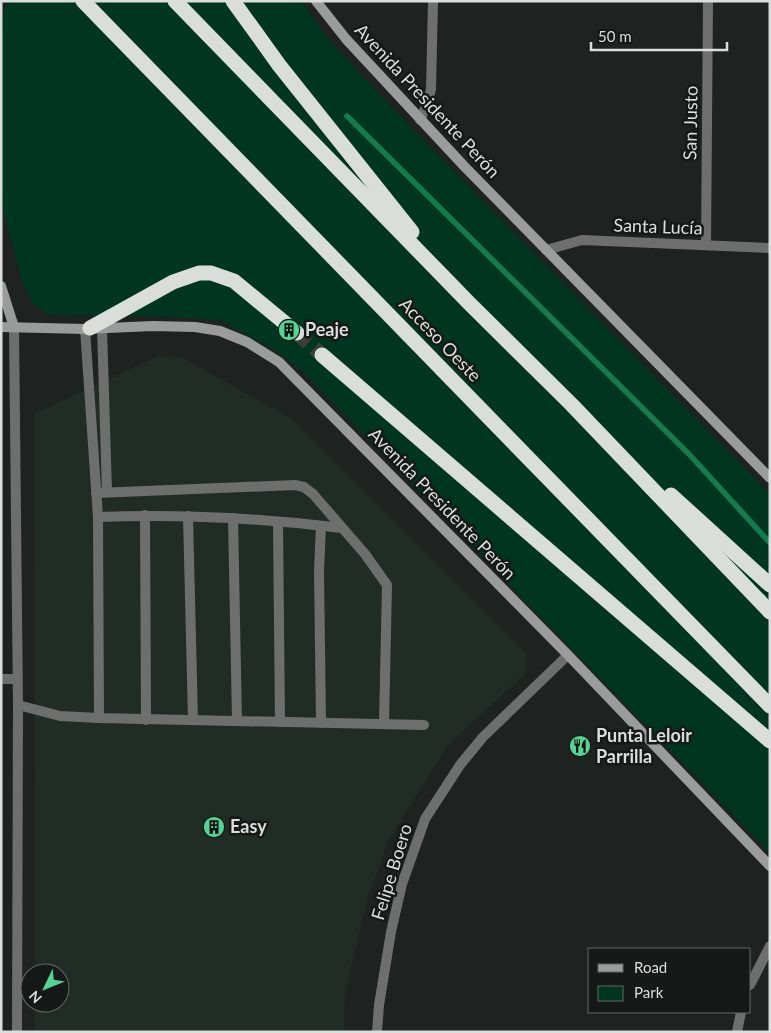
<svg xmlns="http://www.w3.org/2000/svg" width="771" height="1033" viewBox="0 0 771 1033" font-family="Lato,sans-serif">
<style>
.built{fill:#222c26}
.green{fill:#00351f}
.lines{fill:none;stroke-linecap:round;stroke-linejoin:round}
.stream{stroke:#147b4f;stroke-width:5.5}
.highway-tunnel{stroke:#3a3e3c;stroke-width:15;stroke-dasharray:15 8;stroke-linecap:butt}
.lane{stroke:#6d6f6e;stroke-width:10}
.street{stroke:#6d6f6e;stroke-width:10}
.secondary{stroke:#999c9a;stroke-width:10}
.highway{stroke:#d9dedb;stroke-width:15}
.labels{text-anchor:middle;stroke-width:5;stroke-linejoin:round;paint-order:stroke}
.street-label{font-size:18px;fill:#dbdedc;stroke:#151917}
.poi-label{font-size:18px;font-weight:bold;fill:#dbdedc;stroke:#151917;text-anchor:start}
</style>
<rect width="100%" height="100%" fill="#1e2220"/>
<polygon class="built" points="158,356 181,357 290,418 527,655 525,674 448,745 388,841 367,901 345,992 344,1032 35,1032 35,1003 60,1003 60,973 35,973 34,414"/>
<polygon class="green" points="7,1 302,1 325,35 395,111 770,494 770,853 298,367 271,348 220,320 156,316 49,315 33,303 23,284 1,202 1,21"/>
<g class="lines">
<polyline class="stream" points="347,116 689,454 770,543"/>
<polyline class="highway-tunnel" points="297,333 322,355"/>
<g class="lane">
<polyline points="102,328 107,492"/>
<polyline points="85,329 98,517 99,718"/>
<polyline points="96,493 295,485 304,487 313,494 365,554 387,585 384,724"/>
<polyline points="145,515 146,720"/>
<polyline points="188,516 193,720"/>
<path d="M98 517C180 514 261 518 342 528"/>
<polyline points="233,518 237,721"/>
<polyline points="278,523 280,722"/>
<polyline points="321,526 319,571 321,723"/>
<polyline points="18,705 60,716 99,718 424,725"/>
</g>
<g class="street">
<polyline points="420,120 428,102 431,89 433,1"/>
<polyline points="706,245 708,1"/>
<polyline points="546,250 582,240 770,248"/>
<polyline points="14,327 18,705 17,1032"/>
<polyline points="1,679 17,679"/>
<polyline points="750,985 770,946"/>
<polyline points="377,1032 379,1005 391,932 402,884 425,819 460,765 483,737 568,655"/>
<polyline points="737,1032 741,1012"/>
</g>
<g class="secondary">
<polyline points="316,1 346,39 464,166 770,478"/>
<polyline points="1,286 14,327"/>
<polyline points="1,327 85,329 153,326 195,327 220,331 247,342 279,362 568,655 770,866"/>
</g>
<g class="highway">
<polyline points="83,1 770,706"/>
<polyline points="175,1 469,303 572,405 770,612"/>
<polyline points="233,1 279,65 412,232"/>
<polyline points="90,328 173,282 199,273 211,273 234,281 297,333"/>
<polyline points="322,355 770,741"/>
<polyline points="671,495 770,585"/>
</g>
</g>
<defs>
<g id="building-disc" transform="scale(1.125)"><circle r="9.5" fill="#54d395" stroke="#151917"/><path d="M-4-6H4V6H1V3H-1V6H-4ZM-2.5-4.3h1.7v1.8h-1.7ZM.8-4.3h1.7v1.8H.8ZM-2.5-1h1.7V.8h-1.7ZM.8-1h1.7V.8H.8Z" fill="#111"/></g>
<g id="restaurant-disc" transform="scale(1.125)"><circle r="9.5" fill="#54d395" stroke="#151917"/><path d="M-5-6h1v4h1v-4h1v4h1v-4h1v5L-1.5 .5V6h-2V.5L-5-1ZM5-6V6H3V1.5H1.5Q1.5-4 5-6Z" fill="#111"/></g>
</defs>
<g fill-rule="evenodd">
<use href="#building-disc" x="289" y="330"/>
<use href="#restaurant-disc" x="580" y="746"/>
<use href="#building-disc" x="214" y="827"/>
</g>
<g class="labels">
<g class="street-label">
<text transform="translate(427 101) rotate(47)" y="6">Avenida Presidente Perón</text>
<text transform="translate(691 123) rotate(-89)" y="6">San Justo</text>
<text transform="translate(658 227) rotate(2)" y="6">Santa Lucía</text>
<text transform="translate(440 340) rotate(46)" y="6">Acceso Oeste</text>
<text transform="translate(442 504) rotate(46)" y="6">Avenida Presidente Perón</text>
<text transform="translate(392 872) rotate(-73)" y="6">Felipe Boero</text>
</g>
<g class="poi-label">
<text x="305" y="336">Peaje</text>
<text x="596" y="742">Punta Leloir<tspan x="596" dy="21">Parrilla</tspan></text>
<text x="230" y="833">Easy</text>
</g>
</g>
<rect width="771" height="1033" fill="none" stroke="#dbdedc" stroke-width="5"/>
<rect x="588" y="948" width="162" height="65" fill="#151917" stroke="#646866"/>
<rect x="598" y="964" width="25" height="8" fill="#999c9a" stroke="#646866"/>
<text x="634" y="973" font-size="15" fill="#dbdedc">Road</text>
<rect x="598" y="986" width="25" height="15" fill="#00351f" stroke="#646866"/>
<text x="634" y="998" font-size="15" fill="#dbdedc">Park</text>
<g transform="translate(45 988) rotate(227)"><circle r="24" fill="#151917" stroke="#646866"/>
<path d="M0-4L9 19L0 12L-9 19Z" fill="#54d395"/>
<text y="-8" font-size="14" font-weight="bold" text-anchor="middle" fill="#dbdedc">N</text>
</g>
<path d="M591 42v8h136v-8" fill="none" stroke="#dbdedc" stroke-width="2.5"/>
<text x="598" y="42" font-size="15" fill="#dbdedc" stroke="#151917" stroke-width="4" paint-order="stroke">50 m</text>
</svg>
